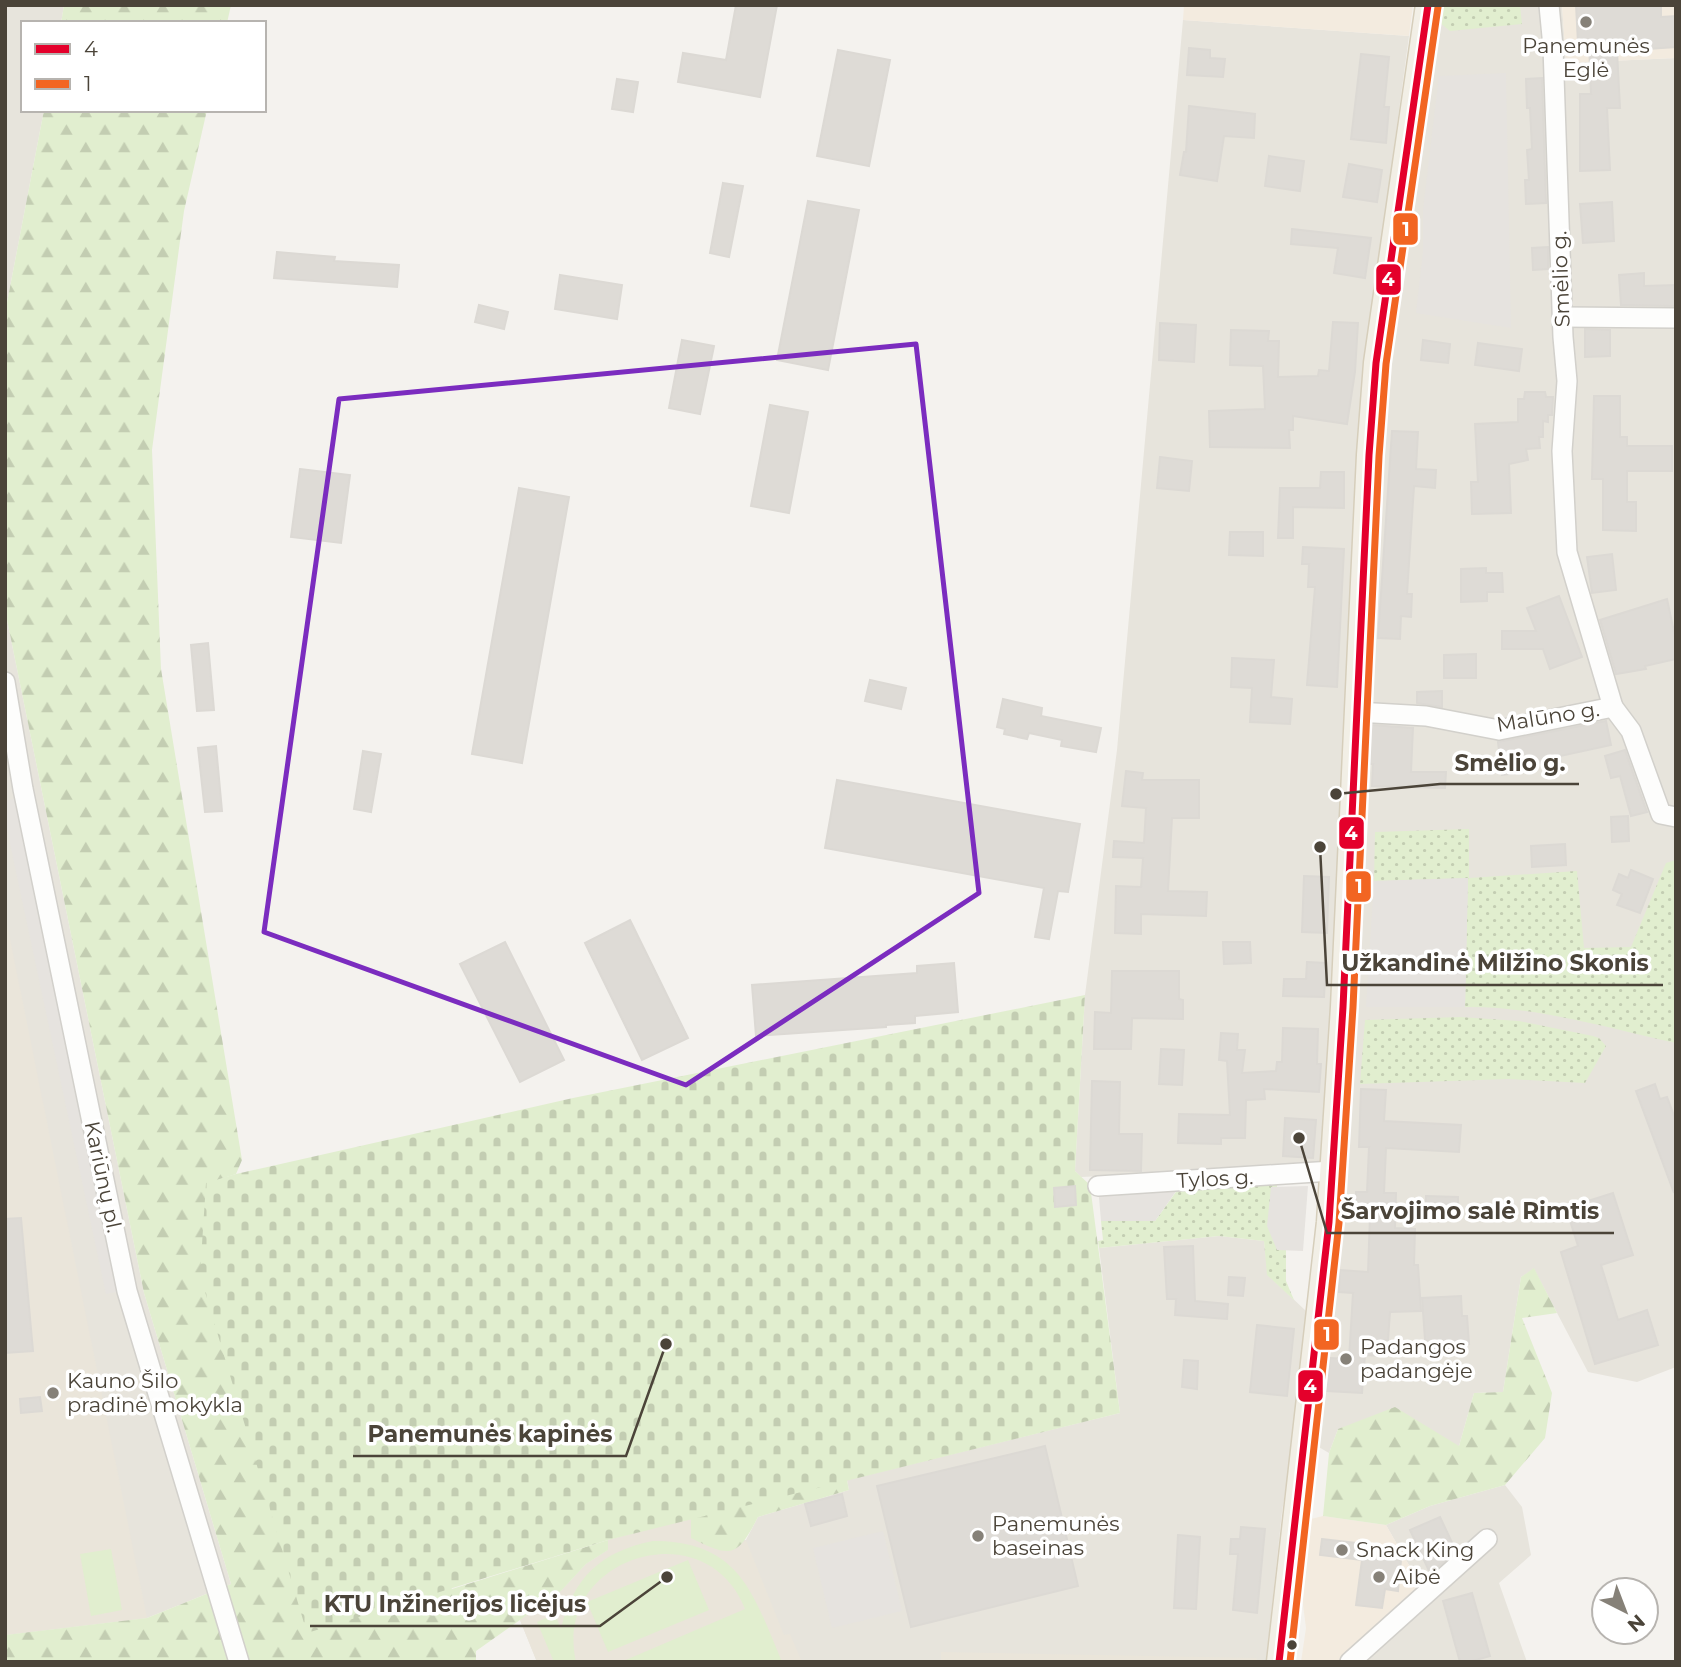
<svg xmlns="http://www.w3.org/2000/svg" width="1681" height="1667" viewBox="0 0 1681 1667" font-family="Montserrat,sans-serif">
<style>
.residential{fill:#e7e4dc}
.commercial{fill:#f3ebdf}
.education{fill:#eae5da}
.green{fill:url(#green-dots)}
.forest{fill:url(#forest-firs)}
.cemetery{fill:url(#cemetery-stones)}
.pitch{fill:#e1eecf}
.parking{fill:#e6e3df}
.building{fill:#dedbd6;stroke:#dcd9d4;stroke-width:2}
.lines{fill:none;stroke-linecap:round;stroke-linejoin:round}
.minor-casing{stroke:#d2d0cb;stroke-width:22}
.major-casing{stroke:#d6cebb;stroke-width:27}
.minor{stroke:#fdfdfc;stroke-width:19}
.major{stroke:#f2efe6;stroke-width:24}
.bus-1-casing{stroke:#fff;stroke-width:12}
.bus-2-casing{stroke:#fff;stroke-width:12}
.bus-1{stroke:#e4002b;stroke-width:7}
.bus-2{stroke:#f26522;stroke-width:7}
.marked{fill:none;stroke:#7b2cbf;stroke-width:5;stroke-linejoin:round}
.poi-dot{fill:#868178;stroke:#fff;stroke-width:2.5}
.bus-dot{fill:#4b4439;stroke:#fff;stroke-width:2.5}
.labels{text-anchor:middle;stroke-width:7;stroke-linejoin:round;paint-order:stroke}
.poi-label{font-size:21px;fill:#4b4439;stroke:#fff;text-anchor:start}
.street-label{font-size:21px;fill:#4b4439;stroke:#fff}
.leader{fill:none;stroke:#4b4439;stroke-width:2.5}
.callout-dot{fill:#4b4439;stroke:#fff;stroke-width:2.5}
.callout-label{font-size:23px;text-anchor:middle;font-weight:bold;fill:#4b4439;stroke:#fff;stroke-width:7;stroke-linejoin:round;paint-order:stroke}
.line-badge{stroke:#fff;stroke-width:2.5}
.badge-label{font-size:19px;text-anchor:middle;font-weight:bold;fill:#fff}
</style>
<defs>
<pattern id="green-dots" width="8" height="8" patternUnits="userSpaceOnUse" patternTransform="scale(1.75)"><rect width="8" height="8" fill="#e1eecf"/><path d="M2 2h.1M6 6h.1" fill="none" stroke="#c3cdb2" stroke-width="1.8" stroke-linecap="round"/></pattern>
<pattern id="forest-firs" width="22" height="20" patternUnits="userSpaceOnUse" patternTransform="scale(1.75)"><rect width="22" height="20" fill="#e1eecf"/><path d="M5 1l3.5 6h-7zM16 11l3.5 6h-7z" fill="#c3cdb2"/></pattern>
<pattern id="cemetery-stones" width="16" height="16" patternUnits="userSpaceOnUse" patternTransform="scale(1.75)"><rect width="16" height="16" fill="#e1eecf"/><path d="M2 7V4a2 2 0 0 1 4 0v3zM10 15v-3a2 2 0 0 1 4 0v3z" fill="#c3cdb2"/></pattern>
</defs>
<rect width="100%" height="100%" fill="#f4f2ee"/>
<g class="residential">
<polygon points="5,5 64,5 61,23 23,23 23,110 44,110 5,313"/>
<polygon points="1441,5 1562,5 1566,63 1676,58 1676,1367 1637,1382 1588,1372 1534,1269 1521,1277 1503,1392 1474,1393 1459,1446 1338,1429 1329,1453 1317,1446 1386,383"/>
<polygon points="1183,20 1409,36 1377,273 1361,418 1350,589 1331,1022 1321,1161 1315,1166 1081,1177 1075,1171 1085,995 1117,750"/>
<polygon points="5,610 144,1293 231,1584 147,1618 5,1635"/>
<polygon points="1219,1236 1264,1241 1268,1275 1306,1311 1297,1415 1282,1512 1266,1662 537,1662 520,1620 561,1591 586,1564 608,1550 608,1540 691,1518 691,1538 746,1540 758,1517 849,1490 847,1480 1120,1413 1099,1248"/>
<polygon points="1505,1485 1522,1507 1531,1555 1499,1583 1527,1662 1363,1662 1429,1600 1386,1525 1430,1506"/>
</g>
<g class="commercial">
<polygon points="1184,5 1413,5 1409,36 1183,20"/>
<polygon points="1562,5 1676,5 1676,58 1566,63"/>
<polygon points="1323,1516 1386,1525 1429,1600 1363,1662 1301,1662 1306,1628 1302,1597 1311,1519"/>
</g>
<g class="education">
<polygon points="5,914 147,1618 5,1635"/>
<polygon points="691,1518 691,1538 733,1550 746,1540 784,1635 790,1634 802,1662 537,1662 520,1620 561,1591 586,1564 608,1550 608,1540"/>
<polygon points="941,1652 1257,1658 1256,1662 941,1662"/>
</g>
<g class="green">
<polygon points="1441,5 1520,5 1522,24 1450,31 1440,23"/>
<path d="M1469 829V878L1577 871 1584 948 1631 947 1666 863 1676 860V1043C1607 1028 1536 1006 1465 1007L1468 878 1374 881 1375 832Z"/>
<polygon points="1460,1017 1519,1021 1593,1036 1599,1038 1606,1046 1585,1083 1509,1079 1360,1084 1365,1020"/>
<polygon points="1277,1180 1277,1187 1271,1187 1277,1250 1286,1250 1286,1281 1294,1300 1267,1275 1264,1241 1219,1236 1099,1248 1098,1241 1103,1240 1101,1221 1155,1221 1178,1189"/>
</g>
<g class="forest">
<polygon points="64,5 231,5 227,23 61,23"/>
<polygon points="44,110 207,110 184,211 152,450 161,669 242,1160 236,1174 206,1184 452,1589 608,1540 608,1550 586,1564 561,1591 476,1651 476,1662 5,1662 5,1635 147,1618 231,1584 144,1293 5,610 5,313"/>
<polygon points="1534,1268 1557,1313 1522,1318 1552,1393 1545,1438 1505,1485 1430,1506 1386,1525 1323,1516 1329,1453 1338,1429 1395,1407 1459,1446 1474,1393 1503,1392 1521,1277"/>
<path d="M847 1480 849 1490 758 1517C737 1558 731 1558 691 1538V1518Z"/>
</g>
<polygon class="cemetery" points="1085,995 1075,1171 1090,1185 1120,1413 608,1540 307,1633 200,1275 206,1183 236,1174 573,1098"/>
<g class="pitch">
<path d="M653 1541C740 1541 753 1593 782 1662H621L745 1609C706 1509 552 1557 576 1662H554L537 1622 555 1614 561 1629C573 1577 602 1551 653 1541Z"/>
<polygon points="111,1549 122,1610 91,1616 80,1554"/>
<polygon points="688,1560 709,1610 608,1652 587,1602"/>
</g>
<g class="parking">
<polygon points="1506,73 1511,328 1416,313 1423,251 1423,210 1439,76"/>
<polygon points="17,798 121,1291 106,1294 5,820 5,801"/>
<polygon points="1468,878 1465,1007 1366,1007 1374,881"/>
<polygon points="1184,1180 1155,1221 1101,1221 1098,1186"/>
<polygon points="1308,1186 1303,1251 1277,1250 1267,1226 1271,1187"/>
<polygon points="883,1531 902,1611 832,1628 813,1548"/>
</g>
<g class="building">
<polygon points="736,5 777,5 760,97 678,82 683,53 726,60"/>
<polygon points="1576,5 1661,5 1661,17 1676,16 1676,47 1617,51 1620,108 1607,108 1610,170 1580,171 1580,94 1591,94 1589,42 1578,43"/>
<polygon points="1189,48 1210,50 1210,58 1225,59 1223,77 1187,75"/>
<polygon points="838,50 890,60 869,166 817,156"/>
<polygon points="1361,54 1389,57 1384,107 1389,107 1386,143 1351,139"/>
<polygon points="1542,78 1546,203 1526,204 1525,180 1529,180 1527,150 1532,149 1530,108 1527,108 1526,79"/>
<polygon points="617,79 638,82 633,112 612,109"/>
<polygon points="1189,106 1255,114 1254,138 1224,136 1217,181 1180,175 1184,152 1186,152"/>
<polygon points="1269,156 1304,161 1300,191 1265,186"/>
<polygon points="1349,164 1382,170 1377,202 1343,197"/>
<polygon points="723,183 743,186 729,257 710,253"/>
<polygon points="808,201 859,210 828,370 777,360"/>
<polygon points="1612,202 1614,241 1583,243 1580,204"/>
<polygon points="1292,229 1371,238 1365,278 1334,273 1338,248 1291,244"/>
<polygon points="1548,247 1548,269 1533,270 1532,248"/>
<polygon points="277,252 335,257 334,261 399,265 397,287 274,278"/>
<polygon points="1644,273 1644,286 1676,285 1676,306 1621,305 1619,275"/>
<polygon points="560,275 622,285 617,319 555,309"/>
<polygon points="479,305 508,312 504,329 475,322"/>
<polygon points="1333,322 1358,323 1355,372 1347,424 1293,416 1293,430 1289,430 1290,448 1210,447 1209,411 1265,409 1263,366 1230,365 1231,330 1269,331 1268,341 1279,341 1278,377 1318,376 1319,370 1329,371"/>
<polygon points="1160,323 1196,325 1194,362 1159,360"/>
<polygon points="1585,329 1610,330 1610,356 1585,357"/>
<polygon points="682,340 714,346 700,414 669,408"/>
<polygon points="1423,340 1450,344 1448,363 1421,360"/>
<polygon points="1478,343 1522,349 1519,371 1475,365"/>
<polygon points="1525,392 1545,392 1546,397 1553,397 1552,415 1548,415 1548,422 1543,421 1543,437 1539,437 1540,448 1526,449 1528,460 1509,464 1511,513 1472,514 1471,482 1478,482 1475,424 1518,422 1518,399 1524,399"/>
<polygon points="1594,396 1620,396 1620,437 1627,437 1627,446 1672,446 1672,471 1627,471 1627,502 1636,502 1636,531 1603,530 1603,479 1592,479"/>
<polygon points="770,405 808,412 789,513 751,506"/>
<polygon points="1392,431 1418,432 1416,469 1436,470 1435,488 1414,486 1407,594 1412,594 1411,617 1401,616 1400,639 1378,638"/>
<polygon points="1160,457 1192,461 1189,491 1157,488"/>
<polygon points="300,469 350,475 341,543 291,537"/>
<polygon points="1321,472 1344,472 1344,508 1293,507 1293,538 1278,538 1280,488 1320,488"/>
<polygon points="519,488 569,497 522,763 472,754"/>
<polygon points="1230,532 1263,532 1263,556 1229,555"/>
<polygon points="1303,547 1344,549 1337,687 1307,685 1315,587 1308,587 1309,564 1302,564"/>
<polygon points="1612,554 1616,590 1592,593 1587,557"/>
<polygon points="1486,568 1486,573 1502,573 1503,592 1487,592 1487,601 1461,602 1461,569"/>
<polygon points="1559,596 1582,657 1550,669 1543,649 1502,649 1502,631 1536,631 1527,608"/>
<polygon points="1667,599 1676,641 1676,659 1645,666 1646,669 1616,674 1600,620"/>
<polygon points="208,643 214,710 197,711 191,645"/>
<polygon points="1476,654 1476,678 1444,678 1444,655"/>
<polygon points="1232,658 1274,660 1271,697 1292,699 1290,724 1250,722 1252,688 1231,687"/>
<polygon points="870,680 906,688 901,709 865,701"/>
<polygon points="1442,691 1442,707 1417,703 1417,692"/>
<polygon points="1003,699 1042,708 1041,716 1101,728 1096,752 1061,746 1062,740 1029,733 1027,739 1004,734 1005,729 997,727"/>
<polygon points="1606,721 1611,745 1560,756 1561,761 1533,764 1533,771 1502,775 1498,742"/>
<polygon points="1371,725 1413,728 1411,772 1446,772 1445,788 1372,786 1373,764 1369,764"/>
<polygon points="216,746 222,811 205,812 198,748"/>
<polygon points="1625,750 1647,812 1631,816 1620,776 1611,778 1605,756"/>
<polygon points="363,751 381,754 371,812 354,809"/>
<polygon points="1126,771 1143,773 1142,780 1199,780 1199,818 1172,818 1168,891 1207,892 1206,916 1141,914 1141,934 1115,933 1116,886 1141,887 1143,858 1113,857 1114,841 1144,843 1146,808 1122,806"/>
<polygon points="837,780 1080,824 1068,892 1058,891 1049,939 1035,937 1044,888 825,848"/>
<polygon points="1628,816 1629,841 1612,842 1611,817"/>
<polygon points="1565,844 1566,865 1532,867 1531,846"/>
<polygon points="1631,870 1653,879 1640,913 1617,905 1622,894 1613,890 1619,874 1628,878"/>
<polygon points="1304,876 1329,877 1327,933 1302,932"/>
<polygon points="630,920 688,1038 642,1060 585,943"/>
<polygon points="505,942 564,1060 520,1082 460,964"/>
<polygon points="1223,942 1250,942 1251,963 1224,964"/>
<polygon points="1307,962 1326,963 1324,997 1283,996 1284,979 1306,979"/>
<polygon points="954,963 958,1012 915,1016 915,1023 886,1025 886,1027 756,1036 752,985 917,973 917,966"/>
<polygon points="1112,971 1179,971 1179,999 1183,1000 1183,1019 1132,1018 1131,1049 1094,1049 1095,1012 1111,1013"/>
<polygon points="1283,1028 1318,1029 1317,1064 1321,1064 1319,1092 1264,1089 1265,1099 1246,1100 1245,1138 1221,1138 1221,1144 1178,1143 1179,1114 1230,1115 1227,1061 1219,1060 1221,1033 1238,1034 1237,1050 1245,1050 1242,1073 1276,1071 1277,1062 1282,1062"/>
<polygon points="1161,1049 1184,1050 1182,1085 1159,1084"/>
<polygon points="1092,1081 1120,1082 1119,1134 1142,1134 1141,1171 1090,1170"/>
<polygon points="1655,1084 1660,1099 1667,1097 1676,1121 1674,1193 1636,1091"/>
<polygon points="1361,1089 1386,1090 1384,1121 1461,1125 1459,1152 1386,1148 1384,1193 1396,1193 1395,1228 1415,1229 1414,1265 1418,1265 1421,1311 1390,1312 1388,1340 1382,1340 1381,1356 1365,1355 1362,1393 1327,1391 1330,1358 1349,1359 1353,1293 1339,1292 1340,1270 1368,1272 1370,1216 1355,1216 1356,1192 1367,1192 1369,1147 1359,1147"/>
<polygon points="1285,1118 1316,1120 1313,1158 1283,1156"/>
<polygon points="1075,1186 1076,1205 1055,1207 1054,1188"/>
<polygon points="1613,1193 1633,1255 1601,1265 1618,1320 1647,1310 1658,1345 1595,1364 1561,1252 1578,1246 1566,1208"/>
<polygon points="1426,1196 1458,1197 1458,1216 1426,1215"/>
<polygon points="21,1218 33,1351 5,1353 5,1219"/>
<polygon points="1193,1246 1195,1301 1228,1304 1227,1319 1175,1315 1176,1299 1167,1299 1164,1247"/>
<polygon points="1229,1277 1245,1278 1243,1296 1228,1295"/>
<polygon points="1461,1296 1462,1316 1467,1316 1469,1344 1463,1344 1464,1350 1426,1353 1422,1298"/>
<polygon points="1257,1325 1294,1329 1287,1396 1250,1392"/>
<polygon points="1184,1360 1198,1361 1197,1389 1182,1387"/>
<polygon points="40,1397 42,1411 21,1413 20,1399"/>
<polygon points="1045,1446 1078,1586 911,1627 877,1486"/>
<polygon points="842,1494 847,1516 811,1526 805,1504"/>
<polygon points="1440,1517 1456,1551 1439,1566 1429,1571 1410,1530"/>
<polygon points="1241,1527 1265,1529 1257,1613 1233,1610 1238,1554 1230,1554 1231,1539 1240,1539"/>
<polygon points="1178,1535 1200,1537 1196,1609 1174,1608"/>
<polygon points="1322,1539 1364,1544 1363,1555 1401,1560 1398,1591 1385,1589 1382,1608 1356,1605 1362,1560 1320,1555"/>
<polygon points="1472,1593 1490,1656 1469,1662 1460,1662 1443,1601"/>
</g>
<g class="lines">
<g class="minor-casing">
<g id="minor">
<polyline points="1549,5 1553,47 1563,337 1567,381 1562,451 1567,552 1613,707 1631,731 1661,814 1676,817"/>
<polyline points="1563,317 1676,318"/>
<polyline points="5,682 23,789 127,1291 239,1662"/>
<polyline points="1357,712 1426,716 1499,730 1613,707"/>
<polyline points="1098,1186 1332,1171"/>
<polyline points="1350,1662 1487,1539"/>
</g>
</g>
<g class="major-casing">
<polyline id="major" points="1279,1662 1329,1222 1343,1007 1369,455 1376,363 1428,5"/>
</g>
<use href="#minor" class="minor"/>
<use href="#major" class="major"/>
<g class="bus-1-casing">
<polyline id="bus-1" points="1279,1662 1329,1222 1343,1007 1369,455 1376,363 1428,5"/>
</g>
<g class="bus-2-casing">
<polyline id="bus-2" points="1290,1662 1339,1223 1353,1007 1379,456 1386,364 1438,7"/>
</g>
<use href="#bus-1" class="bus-1"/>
<use href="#bus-2" class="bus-2"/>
</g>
<path class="marked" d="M916 344 979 893 686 1085 264 932 339 399Z"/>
<g class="poi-dot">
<circle cx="1586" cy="22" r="7"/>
<circle cx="1346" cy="1359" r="7"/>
<circle cx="53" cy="1393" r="7"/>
<circle cx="978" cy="1536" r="7"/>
<circle cx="1342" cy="1550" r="7"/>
<circle cx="1379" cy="1577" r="7"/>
</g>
<circle class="bus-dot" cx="1292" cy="1645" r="6"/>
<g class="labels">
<g class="poi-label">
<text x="1586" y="53" text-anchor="middle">Panemunės<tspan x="1586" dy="24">Eglė</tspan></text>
<text x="1360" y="1354">Padangos<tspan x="1360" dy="24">padangėje</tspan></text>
<text x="67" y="1388">Kauno Šilo<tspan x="67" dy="24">pradinė mokykla</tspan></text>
<text x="992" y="1531">Panemunės<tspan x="992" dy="24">baseinas</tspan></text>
<text x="1356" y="1557">Snack King</text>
<text x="1393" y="1584">Aibė</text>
</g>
<g class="street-label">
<text transform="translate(1561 279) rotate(-92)" y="7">Smėlio g.</text>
<text transform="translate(1548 717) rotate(-9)" y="7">Malūno g.</text>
<text transform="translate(103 1177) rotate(78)" y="7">Kariūnų pl.</text>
<text transform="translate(1215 1179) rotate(-3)" y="7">Tylos g.</text>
</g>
</g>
<path class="leader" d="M1336 794L1440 784H1579M1320 847L1327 985H1663M1299 1138L1327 1233H1614M666 1344L626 1456H353M667 1577L600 1626H310"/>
<g class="callout-dot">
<circle cx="1336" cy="794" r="7"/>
<circle cx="1320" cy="847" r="7"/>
<circle cx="1299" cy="1138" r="7"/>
<circle cx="666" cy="1344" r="7"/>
<circle cx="667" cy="1577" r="7"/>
</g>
<g class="callout-label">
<text x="1510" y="771">Smėlio g.</text>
<text x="1495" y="971">Užkandinė Milžino Skonis</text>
<text x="1470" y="1219">Šarvojimo salė Rimtis</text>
<text x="490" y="1442">Panemunės kapinės</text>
<text x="455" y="1612">KTU Inžinerijos licėjus</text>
</g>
<g class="line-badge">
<rect x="1392" y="212" width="27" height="34" rx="7" fill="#f26522"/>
<rect x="1375" y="263" width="27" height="33" rx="7" fill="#e4002b"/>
<rect x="1338" y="816" width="27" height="34" rx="7" fill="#e4002b"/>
<rect x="1345" y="870" width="27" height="33" rx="7" fill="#f26522"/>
<rect x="1313" y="1318" width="27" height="33" rx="7" fill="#f26522"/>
<rect x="1297" y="1369" width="27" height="34" rx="7" fill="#e4002b"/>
</g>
<g class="badge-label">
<text x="1406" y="236">1</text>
<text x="1388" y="286">4</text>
<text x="1351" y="840">4</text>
<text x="1359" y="893">1</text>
<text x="1327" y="1341">1</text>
<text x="1310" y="1393">4</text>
</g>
<rect width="1681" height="1667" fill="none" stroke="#4b4439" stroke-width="14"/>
<rect x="21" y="21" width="245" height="91" fill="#ffffff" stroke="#b7b4b0" stroke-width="2"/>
<rect x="35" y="44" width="35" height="10" fill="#e4002b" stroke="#b7b4b0" stroke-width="2"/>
<text x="84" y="56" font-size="21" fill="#4b4439">4</text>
<rect x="35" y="79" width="35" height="10" fill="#f26522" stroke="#b7b4b0" stroke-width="2"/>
<text x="84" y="91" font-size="21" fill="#4b4439">1</text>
<g transform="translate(1625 1611) rotate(138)"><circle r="33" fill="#ffffff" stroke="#b7b4b0" stroke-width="2"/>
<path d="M0-5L12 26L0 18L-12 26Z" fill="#868178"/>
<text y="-10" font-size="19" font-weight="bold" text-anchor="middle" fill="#4b4439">N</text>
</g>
</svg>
